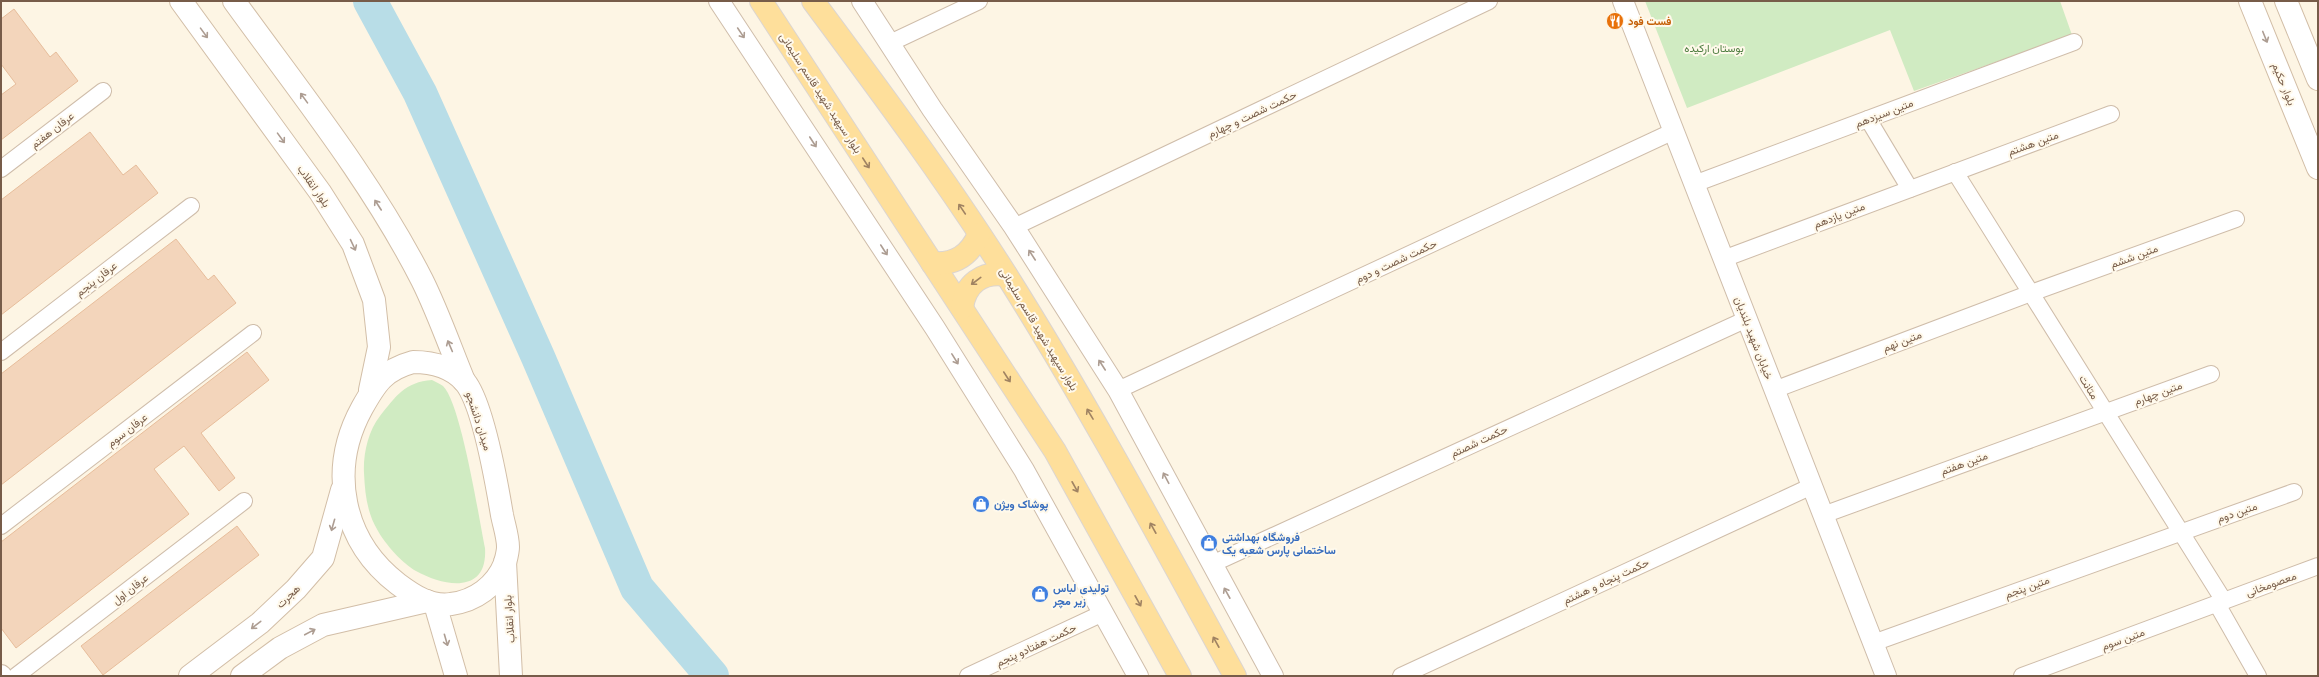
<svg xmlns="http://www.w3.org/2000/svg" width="2319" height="677" viewBox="0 0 2319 677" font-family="Mulish,Vazirmatn,sans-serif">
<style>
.green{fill:#d0ebc2}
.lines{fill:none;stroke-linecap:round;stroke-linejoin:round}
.river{stroke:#b8dde7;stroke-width:34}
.building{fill:#f3d5bb;stroke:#e7bd9b}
.minor-casing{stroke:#cfbdaa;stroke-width:18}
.tertiary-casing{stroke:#cfbdaa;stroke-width:22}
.secondary-casing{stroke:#d2bea7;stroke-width:24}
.primary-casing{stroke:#dcd5d0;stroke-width:24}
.minor{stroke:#fff;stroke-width:16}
.tertiary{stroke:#fff;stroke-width:20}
.secondary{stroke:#fff;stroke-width:22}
.primary{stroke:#fedf9b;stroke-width:22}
.oneway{stroke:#ad9d92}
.oneway2{stroke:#a08362}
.labels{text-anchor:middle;stroke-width:4;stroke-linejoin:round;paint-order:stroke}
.food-label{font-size:11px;font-weight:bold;fill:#c56008;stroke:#fff9eb;text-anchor:start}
.park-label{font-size:11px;fill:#4e7d40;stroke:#fff9eb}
.street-label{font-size:11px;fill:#775c49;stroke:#fff9eb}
.shop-label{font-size:11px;font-weight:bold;fill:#366cbe;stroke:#fff9eb;text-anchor:start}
</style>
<rect width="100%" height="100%" fill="#fdf5e4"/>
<g class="green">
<polygon points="1645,1 2060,1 2072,35 1914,91 1890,30 1687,108"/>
<path d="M432 380C436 382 440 384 443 386 461 403 479 519 485 548 488 594 445 587 416 571 402 563 386 545 378 531 367 513 365 494 364 473 363 455 368 431 380 416 396 396 405 382 432 380Z"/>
</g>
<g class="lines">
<polyline class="river" points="370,1 420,93 538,357 637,588 712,676"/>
</g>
<g class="building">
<polygon points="14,9 50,57 56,52 78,81 1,140 1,95 16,84 1,64 1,19"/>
<polygon points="90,132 123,175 136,165 158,193 1,315 1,200"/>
<polygon points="176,239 208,280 214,275 236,303 1,485 1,374"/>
<polygon points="247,352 269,380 201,433 235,478 219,491 184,446 154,469 189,514 16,648 1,628 1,542"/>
<polygon points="237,526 259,555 103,675 81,646"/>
</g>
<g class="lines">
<g class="minor-casing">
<g id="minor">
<polyline points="890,43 979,1"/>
<polyline points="1868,119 1910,189"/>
<polyline points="1,169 103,91"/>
<polyline points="1955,172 2224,601"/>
<polyline points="1694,184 2074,42"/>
<polyline points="1014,227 1489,1"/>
<polyline points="1723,259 2111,114"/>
<polyline points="1,352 191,206"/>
<polyline points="1118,390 1674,131"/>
<polyline points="1774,390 2031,293 2236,219"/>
<polyline points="1823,515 2211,374"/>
<polyline points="1,526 253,333"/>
<polyline points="1212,564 1747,319"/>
<polyline points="2217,604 2258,676"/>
<polyline points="1873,643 2294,492"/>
<polyline points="16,676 244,501"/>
<polyline points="968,676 1103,613"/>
<polyline points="1401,676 1812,486"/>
<polyline points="2022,676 2318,566"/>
</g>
</g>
<g class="tertiary-casing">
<g id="tertiary">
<polyline points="719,1 935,328 1024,470 1138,676"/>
<polyline points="862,1 932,109 1014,227 1118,390 1273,676"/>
<polyline points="1623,1 1886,676"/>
<polyline points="1,675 2,676"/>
</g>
</g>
<g class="secondary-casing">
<g id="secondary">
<polyline points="181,1 320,192 353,244 374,300 379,347 370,390"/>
<path d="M234 1C299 91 371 180 422 280 438 312 450 347 464 381"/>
<polyline points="2250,1 2318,168"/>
<polyline points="2286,1 2318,79"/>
<path d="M413 362C432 362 451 366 465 382 483 404 497 485 502 515 504 525 508 537 508 547 508 552 506 559 505 563 496 586 475 601 451 604 431 607 414 596 398 584 342 541 328 470 362 408 376 383 384 370 413 362Z"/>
<polyline points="505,562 511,676"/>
<polyline points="435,604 456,676"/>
<polyline points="190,676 260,623 296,589 323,558 342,490"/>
<polyline points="242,676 280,648 323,625 427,601"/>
</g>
</g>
<g class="primary-casing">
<g id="primary">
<polyline points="761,1 1055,451 1180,676"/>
<path d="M813 1C880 91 947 181 1007 276 1089 406 1161 541 1235 676"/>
<path d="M932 263C955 265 970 255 979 234"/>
<path d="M962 308C965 284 982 271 1006 275"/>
</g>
</g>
<use href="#minor" class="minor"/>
<use href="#tertiary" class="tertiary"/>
<use href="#secondary" class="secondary"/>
<use href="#primary" class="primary"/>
</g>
<defs><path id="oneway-shaft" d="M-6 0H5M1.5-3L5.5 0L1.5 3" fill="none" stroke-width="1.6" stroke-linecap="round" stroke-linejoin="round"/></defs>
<g class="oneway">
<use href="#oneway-shaft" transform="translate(204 33) rotate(54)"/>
<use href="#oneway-shaft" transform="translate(741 33) rotate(56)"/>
<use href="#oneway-shaft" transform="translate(2265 37) rotate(68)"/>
<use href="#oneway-shaft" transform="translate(304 98) rotate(-126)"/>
<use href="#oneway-shaft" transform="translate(281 138) rotate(54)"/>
<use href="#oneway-shaft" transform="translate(813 142) rotate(57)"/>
<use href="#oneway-shaft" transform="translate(378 205) rotate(-123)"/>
<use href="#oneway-shaft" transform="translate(353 245) rotate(65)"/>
<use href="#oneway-shaft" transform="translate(884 250) rotate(57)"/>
<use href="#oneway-shaft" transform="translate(1032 255) rotate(-123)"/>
<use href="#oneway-shaft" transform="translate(450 346) rotate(-113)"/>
<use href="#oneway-shaft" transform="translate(955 359) rotate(58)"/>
<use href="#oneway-shaft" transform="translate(1102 365) rotate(-123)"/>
<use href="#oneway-shaft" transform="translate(1166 478) rotate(-118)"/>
<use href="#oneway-shaft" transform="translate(333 525) rotate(106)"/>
<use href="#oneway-shaft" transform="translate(1227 593) rotate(-119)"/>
<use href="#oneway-shaft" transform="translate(256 625) rotate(142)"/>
<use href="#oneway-shaft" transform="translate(310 632) rotate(-28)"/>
<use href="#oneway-shaft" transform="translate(446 640) rotate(74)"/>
</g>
<g class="oneway2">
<use href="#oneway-shaft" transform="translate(866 163) rotate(57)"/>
<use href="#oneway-shaft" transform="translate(962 209) rotate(-124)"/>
<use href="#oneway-shaft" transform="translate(976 281) rotate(143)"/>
<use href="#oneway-shaft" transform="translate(1007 377) rotate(57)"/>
<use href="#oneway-shaft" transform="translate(1090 414) rotate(-121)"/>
<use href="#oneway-shaft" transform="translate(1075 487) rotate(61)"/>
<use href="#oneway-shaft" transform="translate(1153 528) rotate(-119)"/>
<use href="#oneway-shaft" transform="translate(1138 601) rotate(61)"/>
<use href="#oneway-shaft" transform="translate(1216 642) rotate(-119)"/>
</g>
<defs>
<g id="restaurant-disc" transform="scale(0.9)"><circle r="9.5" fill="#e8710a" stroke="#fff9eb"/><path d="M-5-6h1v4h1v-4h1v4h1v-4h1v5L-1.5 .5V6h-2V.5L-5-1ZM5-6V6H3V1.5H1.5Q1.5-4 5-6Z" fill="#fff"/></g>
<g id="shop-disc" transform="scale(0.9)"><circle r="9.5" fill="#3f7fe0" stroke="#fff9eb"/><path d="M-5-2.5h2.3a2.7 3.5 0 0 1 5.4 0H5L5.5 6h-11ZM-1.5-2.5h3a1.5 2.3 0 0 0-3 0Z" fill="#fff"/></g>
</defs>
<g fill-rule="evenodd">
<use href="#restaurant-disc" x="1615" y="21"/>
<use href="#shop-disc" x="981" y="504"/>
<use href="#shop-disc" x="1209" y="543"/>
<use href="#shop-disc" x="1040" y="594"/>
</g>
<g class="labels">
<g class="food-label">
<text x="1628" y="25">فست فود</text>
</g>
<g class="park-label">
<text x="1714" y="52">بوستان ارکیده</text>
</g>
<g class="street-label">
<text transform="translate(2284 84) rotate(68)" y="4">بلوار حکیم</text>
<text transform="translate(821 93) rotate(57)" y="4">بلوار سپهبد شهید قاسم سلیمانی</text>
<text transform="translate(1884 113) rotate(-21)" y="4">متین سیزدهم</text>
<text transform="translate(1252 114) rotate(-25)" y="4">حکمت شصت و چهارم</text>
<text transform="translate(52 130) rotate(-38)" y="4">عرفان هفتم</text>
<text transform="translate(2033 143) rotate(-20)" y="4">متین هشتم</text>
<text transform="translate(314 186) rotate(55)" y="4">بلوار انقلاب</text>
<text transform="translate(1839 215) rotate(-21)" y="4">متین یازدهم</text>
<text transform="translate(2134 256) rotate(-20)" y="4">متین ششم</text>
<text transform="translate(1396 261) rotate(-25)" y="4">حکمت شصت و دوم</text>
<text transform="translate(96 279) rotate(-38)" y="4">عرفان پنجم</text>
<text transform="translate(1039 329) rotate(59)" y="4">بلوار سپهبد شهید قاسم سلیمانی</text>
<text transform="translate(1754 338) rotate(69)" y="4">خیابان شهید بلندیان</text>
<text transform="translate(1902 341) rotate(-21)" y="4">متین نهم</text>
<text transform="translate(2089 387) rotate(58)" y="4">متانت</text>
<text transform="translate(2158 393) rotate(-20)" y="4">متین چهارم</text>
<text transform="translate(479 421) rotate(72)" y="4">میدان دانشجو</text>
<text transform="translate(127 430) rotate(-38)" y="4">عرفان سوم</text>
<text transform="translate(1479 441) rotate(-25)" y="4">حکمت شصتم</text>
<text transform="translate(1964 463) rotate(-20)" y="4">متین هفتم</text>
<text transform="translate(2237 512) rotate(-19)" y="4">متین دوم</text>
<text transform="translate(1606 581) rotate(-25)" y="4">حکمت پنجاه و هشتم</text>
<text transform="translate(2271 584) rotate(-20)" y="4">معصومخانی</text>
<text transform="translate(2027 587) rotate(-20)" y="4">متین پنجم</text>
<text transform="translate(130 589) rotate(-38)" y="4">عرفان اول</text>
<text transform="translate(288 596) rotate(-44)" y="4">هجرت</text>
<text transform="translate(509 619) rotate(-94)" y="4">بلوار انقلاب</text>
<text transform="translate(2123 639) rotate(-20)" y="4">متین سوم</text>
<text transform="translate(1036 645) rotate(-25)" y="4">حکمت هفتادو پنجم</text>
</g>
<g class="shop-label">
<text x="994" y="508">پوشاک ویژن</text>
<text x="1222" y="541">فروشگاه بهداشتی<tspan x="1222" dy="13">ساختمانی پارس شعبه یک</tspan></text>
<text x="1053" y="592">تولیدی لباس<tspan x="1053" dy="13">زیر مچر</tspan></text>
</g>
</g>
<rect width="2319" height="677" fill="none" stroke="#775c49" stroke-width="4"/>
</svg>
